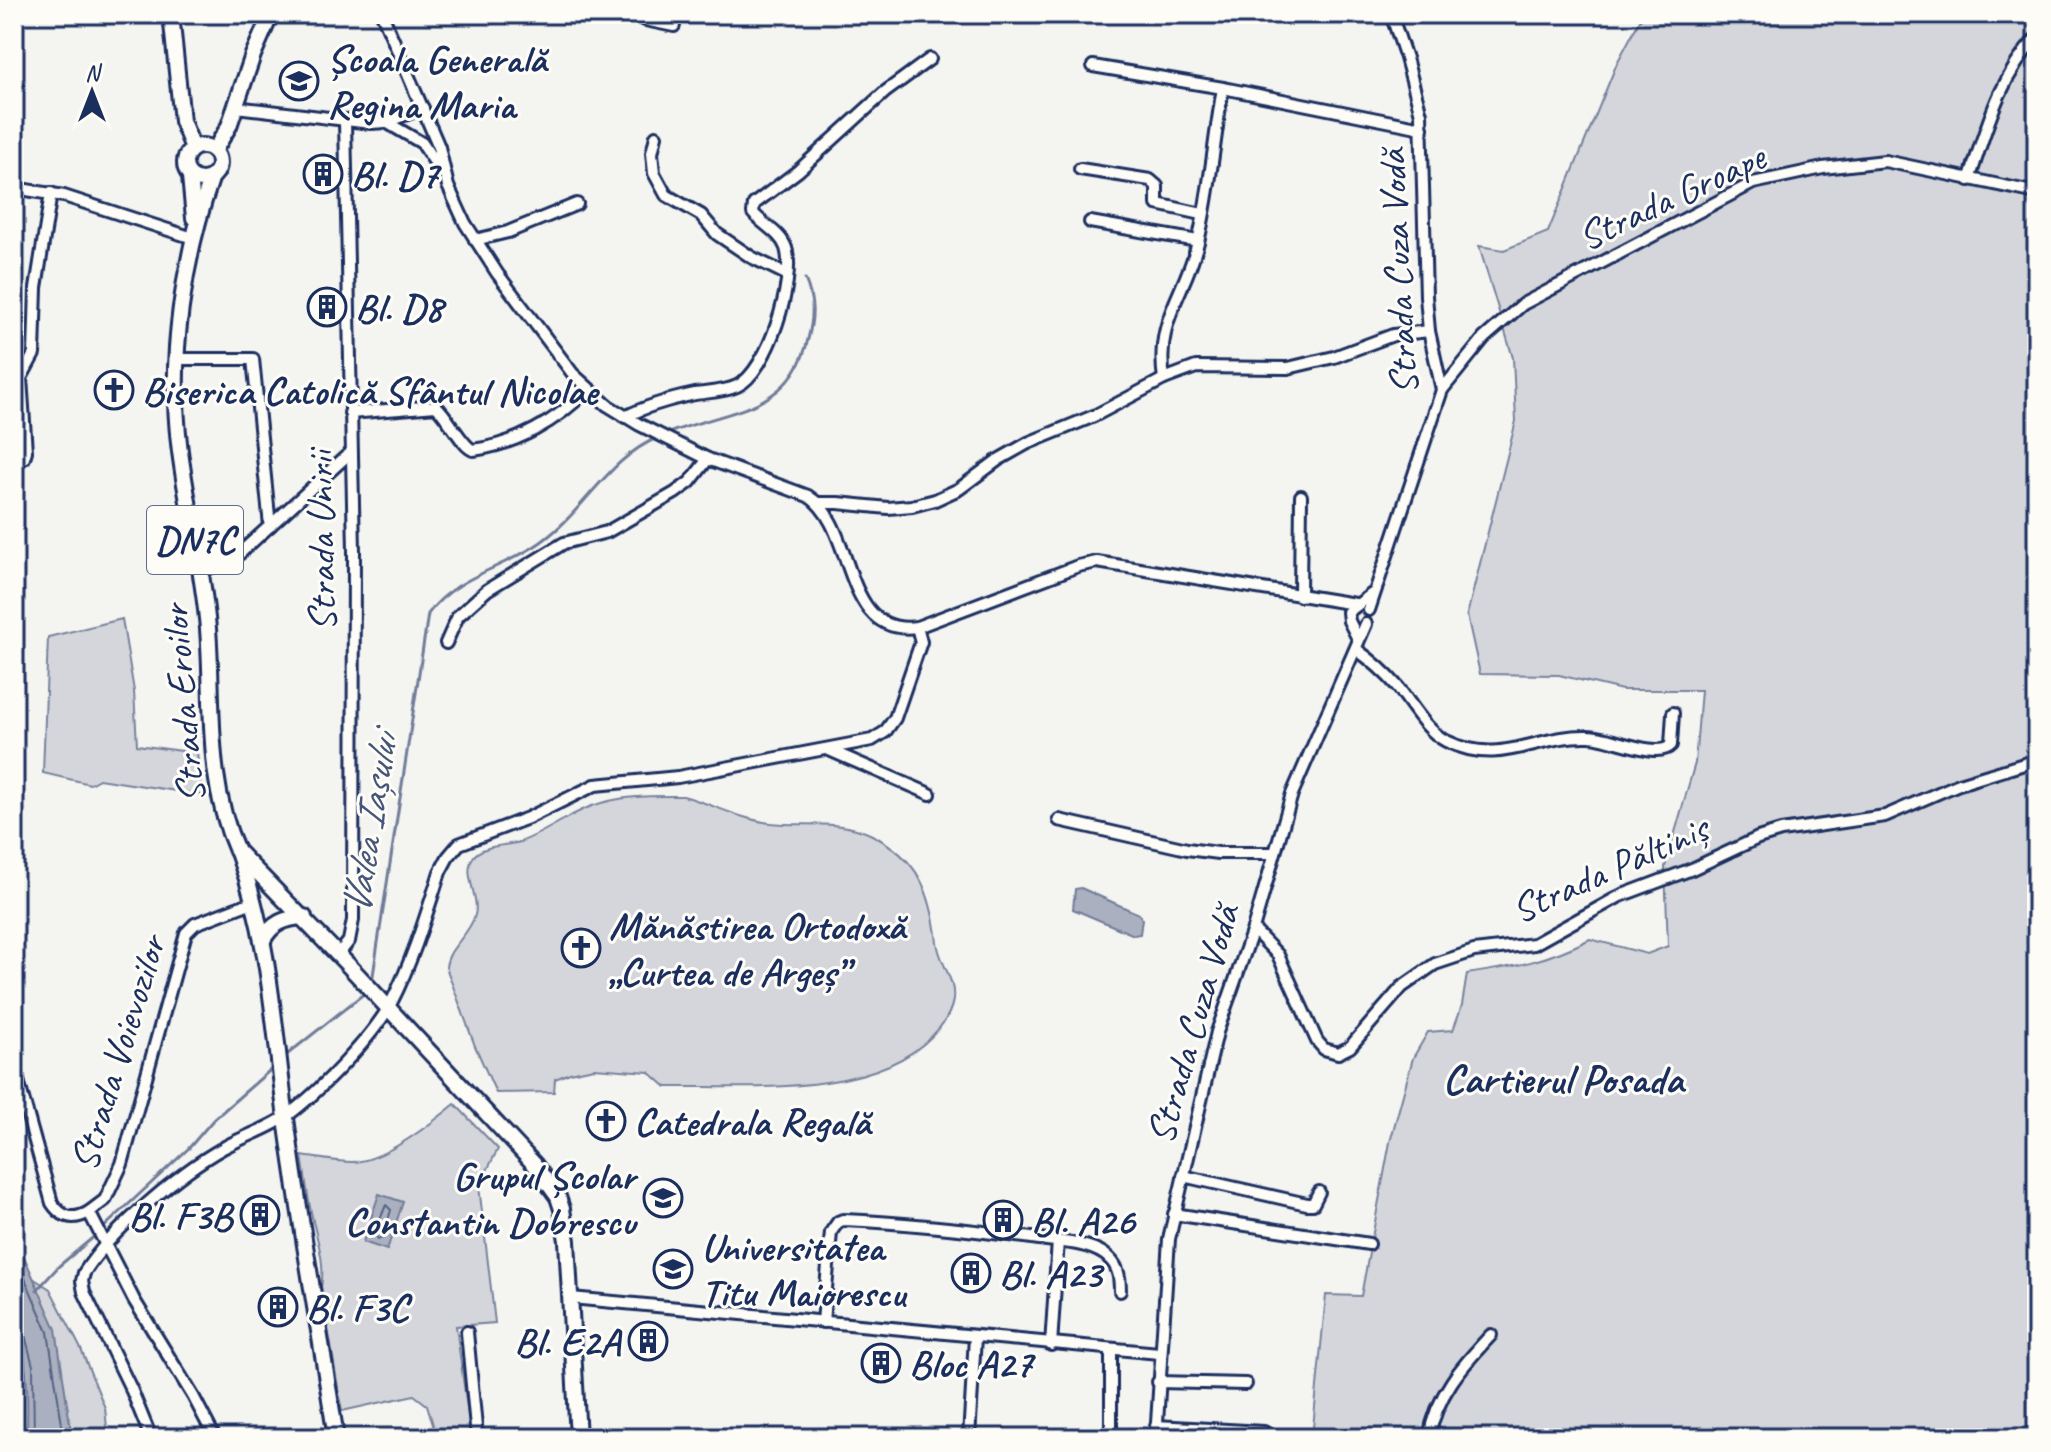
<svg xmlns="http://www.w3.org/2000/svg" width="2051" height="1452" viewBox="0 0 2051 1452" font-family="Caveat,sans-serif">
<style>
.green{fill:#d4d6db;stroke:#78829c;stroke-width:2}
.water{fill:#aab0bf;stroke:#717c98;stroke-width:2}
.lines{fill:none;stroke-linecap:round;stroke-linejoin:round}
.shore{stroke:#546385;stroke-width:2}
.stream{stroke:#717c98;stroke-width:3}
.minor-casing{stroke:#1b2f5e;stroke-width:16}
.major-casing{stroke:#1b2f5e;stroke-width:20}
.minor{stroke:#fdfcf7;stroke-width:10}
.major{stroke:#fdfcf7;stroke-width:14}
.labels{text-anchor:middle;stroke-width:6;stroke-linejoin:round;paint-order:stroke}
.shield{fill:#fdfcf7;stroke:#5f6c8c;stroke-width:2}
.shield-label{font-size:38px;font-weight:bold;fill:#1b2f5e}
.poi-label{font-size:40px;font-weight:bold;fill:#1b2f5e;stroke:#fdfcf7;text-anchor:start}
.street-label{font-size:40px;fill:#1b2f5e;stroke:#fdfcf7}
.water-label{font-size:42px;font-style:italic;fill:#46567b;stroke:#fdfcf7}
.neighbourhood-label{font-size:42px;font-weight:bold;fill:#1b2f5e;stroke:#fdfcf7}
</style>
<rect width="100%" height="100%" fill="#f4f4f1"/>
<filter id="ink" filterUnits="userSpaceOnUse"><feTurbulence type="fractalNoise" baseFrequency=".0125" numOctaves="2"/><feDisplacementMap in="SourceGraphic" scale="16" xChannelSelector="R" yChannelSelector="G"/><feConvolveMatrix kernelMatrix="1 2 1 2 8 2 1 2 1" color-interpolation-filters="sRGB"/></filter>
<g filter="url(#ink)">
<g class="green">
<path d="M1643 14H2037V1438H1312L1326 1295 1361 1296 1390 1142 1413 1058 1428 1032 1453 1030 1462 1005 1467 974C1514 967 1547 961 1590 939L1647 954 1668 946 1665 867 1695 763 1701 690H1622L1559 675 1480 674 1467 615 1516 421 1513 358 1479 246 1504 250 1548 232 1617 63Z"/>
<polygon points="122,619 134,691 137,745 197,753 202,795 99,779 90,784 43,773 48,637"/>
<path d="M683 796C712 804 740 819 770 823 803 827 841 819 872 835 919 859 931 892 937 942 939 962 956 980 953 1000 951 1014 942 1026 932 1036 873 1098 746 1086 666 1087L649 1072 594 1068 570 1073 555 1079 554 1092 496 1093 475 1046 446 967C448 947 469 936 475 915 480 896 461 873 474 856 483 845 507 846 520 842 545 833 567 815 592 806 621 795 652 796 683 796Z"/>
<path d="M455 1104 498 1149 479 1186 495 1323 456 1326 471 1438H437L427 1405 414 1395 342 1411 321 1287C326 1261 316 1238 311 1212 307 1194 305 1174 302 1156 318 1158 336 1162 352 1162 383 1162 432 1123 455 1104Z"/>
<polygon points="14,1266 50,1289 80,1347 105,1408 108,1438 14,1438"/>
</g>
<g class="water">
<polygon points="1081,888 1139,914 1142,919 1140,934 1134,935 1073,909 1075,889"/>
<polygon points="379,1194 403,1202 387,1250 363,1242"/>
<path d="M14 1234 56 1329 72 1438H27C27 1403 31 1364 14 1332Z"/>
</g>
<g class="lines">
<g class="shore">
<polygon points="386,1205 391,1210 383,1237 378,1239 374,1234"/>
<polyline points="14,1253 48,1332 64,1438"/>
<polyline points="14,1330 25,1335 33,1366 34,1438"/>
</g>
<g class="stream">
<path d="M666 434C725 410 791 413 808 339 814 317 814 300 805 279"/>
<path d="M372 982 428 614C455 576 505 568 541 542 585 511 608 458 659 437"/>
<polyline points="284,1057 366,992"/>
<polyline points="101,1230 189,1148 213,1120 276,1065"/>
<polyline points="37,1290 59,1266 96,1235"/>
</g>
<g class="minor-casing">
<g id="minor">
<path d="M382 14 439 147 448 186 465 223 497 273 573 374 607 405 638 424 708 459 808 496C857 526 840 638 917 627L1078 566 1097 562 1355 604"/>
<polyline points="632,14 645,20 674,26"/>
<polyline points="1093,66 1223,88 1422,128"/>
<polyline points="236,107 371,123 386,122 423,108"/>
<polyline points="386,122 422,143 442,173"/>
<polyline points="656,136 652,153 654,173 666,195 701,215 717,234 751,257 786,274"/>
<polyline points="1080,169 1150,180 1157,186 1157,204 1202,214"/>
<path d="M1969 180C1987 127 1998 80 2037 37"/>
<polyline points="14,188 64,196 193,238"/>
<polyline points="1090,222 1198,241"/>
<polyline points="475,240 508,232 577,204"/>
<polyline points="176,359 253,359 270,526"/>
<path d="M1164 379C1155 319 1185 295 1198 242 1210 192 1214 139 1223 88"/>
<polyline points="1442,390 1484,338 1523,304 1753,183 1823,168 1885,161 2037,193"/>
<path d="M350 413 436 406C449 418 462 446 473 450 517 444 557 421 587 390"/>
<path d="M625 417C646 406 671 399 695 394 708 392 724 392 737 386 768 372 796 280 786 248 781 233 763 225 753 213L754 204 798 171 885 92 930 59"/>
<polyline points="14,464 24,458 26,451 21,378 34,354 36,288 51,193"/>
<polyline points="819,503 838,503 888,508 912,506 935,500 959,489 998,460 1028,443 1094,416 1164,379 1196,367 1288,368 1334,357 1393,335 1429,331"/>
<polyline points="201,572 239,554 351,452"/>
<polyline points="1300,596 1301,496"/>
<polyline points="1369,610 1442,390 1429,331 1426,296 1421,114 1406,58 1391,14"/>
<polyline points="1358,639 1349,621 1348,612 1372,594"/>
<polyline points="446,643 458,616 487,590 564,543 607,532 675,493 690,482 708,459"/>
<path d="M1356 649C1371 660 1385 672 1397 686 1411 703 1426 731 1446 741 1502 768 1536 734 1589 736 1609 736 1658 760 1671 745L1673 713"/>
<polyline points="829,750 930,794"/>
<polyline points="1059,820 1187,849 1218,853 1274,853"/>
<polyline points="1253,929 1278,955 1317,1041 1324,1049 1338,1053 1350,1047 1402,987 1435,964 1474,951 1534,944 1620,896 1692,869 1758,838 1781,831 1885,816 1959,784 2037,760"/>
<polyline points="338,955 349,941 353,920 354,551 345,121"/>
<path d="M14 1066 52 1203C62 1218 73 1221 89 1212L134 1300 193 1396 215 1438"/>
<polyline points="1183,1176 1307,1204 1313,1204 1319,1192"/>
<polyline points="89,1212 105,1200 122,1164 186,933 195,924 255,901"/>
<polyline points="1174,1214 1369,1244"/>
<polyline points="571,1298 1159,1353"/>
<path d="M823 1322 831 1232 838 1222 843 1220C908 1223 974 1230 1039 1239 1059 1242 1086 1242 1104 1254 1118 1264 1120 1275 1120 1291"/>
<polyline points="467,1332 477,1438"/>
<polyline points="1051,1345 1058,1241"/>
<polyline points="1158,1382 1246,1384"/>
<polyline points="1156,1426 1264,1432"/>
<path d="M151 1438 132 1391 84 1292 82 1281 84 1273C110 1231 180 1172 223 1148 244 1136 269 1129 288 1115 319 1092 373 1037 391 1003 412 962 426 916 440 872L448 857 459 844 528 818 595 785 678 777 872 740 885 732 895 718 921 642 917 627"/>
<polyline points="969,1438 975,1337"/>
<polyline points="1111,1438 1111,1350"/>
<polyline points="1156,1438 1169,1239 1217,1032 1253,929 1292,794 1366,624"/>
<path d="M1429 1438C1436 1395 1462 1366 1491 1335"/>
</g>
</g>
<g class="major-casing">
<g id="major">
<polyline points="171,14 182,121 193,148"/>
<circle cx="202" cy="163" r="17"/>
<polyline points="214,151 229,126 253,55 271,14"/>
<polyline points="190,176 194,218"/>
<path d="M211 179C183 261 169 356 179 443 186 505 203 566 208 629 214 705 205 779 237 851L350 967 534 1164 558 1197 562 1209 567 1241 578 1438"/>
<path d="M239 855C270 940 274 1030 286 1118 300 1225 320 1331 336 1438"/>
<path d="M263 940C272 923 285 918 304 917"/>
</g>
</g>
<use href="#minor" class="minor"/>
<use href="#major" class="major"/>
</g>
</g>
<defs>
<g id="school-ring" transform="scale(2)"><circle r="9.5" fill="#fdfcf7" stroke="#1b2f5e" stroke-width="1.5"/><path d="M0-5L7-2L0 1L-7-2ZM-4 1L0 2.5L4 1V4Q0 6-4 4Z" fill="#1b2f5e"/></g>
<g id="building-ring" transform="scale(2)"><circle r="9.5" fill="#fdfcf7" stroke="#1b2f5e" stroke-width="1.5"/><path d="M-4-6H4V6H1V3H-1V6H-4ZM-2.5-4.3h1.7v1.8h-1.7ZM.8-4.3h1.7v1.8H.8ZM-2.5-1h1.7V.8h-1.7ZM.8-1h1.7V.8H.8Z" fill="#1b2f5e"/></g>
<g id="church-ring" transform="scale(2)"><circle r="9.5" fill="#fdfcf7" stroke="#1b2f5e" stroke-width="1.5"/><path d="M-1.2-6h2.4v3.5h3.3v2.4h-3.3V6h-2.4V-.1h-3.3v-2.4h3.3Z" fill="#1b2f5e"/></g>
<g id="university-ring" transform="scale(2)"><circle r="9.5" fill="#fdfcf7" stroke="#1b2f5e" stroke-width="1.5"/><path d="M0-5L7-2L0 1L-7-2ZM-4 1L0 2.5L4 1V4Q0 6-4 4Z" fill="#1b2f5e"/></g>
</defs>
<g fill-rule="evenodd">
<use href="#school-ring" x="299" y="81"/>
<use href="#building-ring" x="323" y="174"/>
<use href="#building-ring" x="327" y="307"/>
<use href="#church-ring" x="114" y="390"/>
<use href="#church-ring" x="581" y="948"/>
<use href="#church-ring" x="606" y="1121"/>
<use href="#university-ring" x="663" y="1198"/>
<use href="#building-ring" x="260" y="1215"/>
<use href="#building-ring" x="1003" y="1220"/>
<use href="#university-ring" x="673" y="1269"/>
<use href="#building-ring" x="971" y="1273"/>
<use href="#building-ring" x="278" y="1307"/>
<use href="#building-ring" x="648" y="1341"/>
<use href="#building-ring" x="881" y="1363"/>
</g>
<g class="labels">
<rect class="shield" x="147" y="506" width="96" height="68" rx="6"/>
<g class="shield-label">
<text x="195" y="553">DN7C</text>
</g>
<g class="poi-label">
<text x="327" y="72">Școala Generală<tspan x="327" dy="46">Regina Maria</tspan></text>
<text x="351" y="188">Bl. D7</text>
<text x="355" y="321">Bl. D8</text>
<text x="142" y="404">Biserica Catolică Sfântul Nicolae</text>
<text x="609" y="939">Mănăstirea Ortodoxă<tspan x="609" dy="46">„Curtea de Argeș”</tspan></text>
<text x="634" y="1135">Catedrala Regală</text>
<text x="635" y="1189" text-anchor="end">Grupul Școlar<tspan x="635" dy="46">Constantin Dobrescu</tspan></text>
<text x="232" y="1229" text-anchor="end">Bl. F3B</text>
<text x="1031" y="1234">Bl. A26</text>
<text x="701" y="1260">Universitatea<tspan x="701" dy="46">Titu Maiorescu</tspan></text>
<text x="999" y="1287">Bl. A23</text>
<text x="306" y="1321">Bl. F3C</text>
<text x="620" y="1355" text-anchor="end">Bl. E2A</text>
<text x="909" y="1377">Bloc A27</text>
</g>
<g class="street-label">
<text transform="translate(1671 196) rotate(-25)" y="14">Strada Groape</text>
<text transform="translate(1397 272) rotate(-93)" y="14">Strada Cuza Vodă</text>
<text transform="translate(320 541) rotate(-91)" y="14">Strada Unirii</text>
<text transform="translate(182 704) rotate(-95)" y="14">Strada Eroilor</text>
<text transform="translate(1609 868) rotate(-24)" y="14">Strada Păltiniș</text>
<text transform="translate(1192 1024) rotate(-74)" y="14">Strada Cuza Vodă</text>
<text transform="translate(117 1053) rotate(-73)" y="14">Strada Voievozilor</text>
</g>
<g class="water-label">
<text transform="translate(368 824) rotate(-81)" y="15">Valea Iașului</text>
</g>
<g class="neighbourhood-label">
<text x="1563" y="1093">Cartierul Posada</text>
</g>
</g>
<rect width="2051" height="1452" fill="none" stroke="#fdfcf7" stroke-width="48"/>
<rect x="24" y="24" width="2003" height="1404" fill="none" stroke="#1b2f5e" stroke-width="3" filter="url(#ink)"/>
<g transform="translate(92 92)" stroke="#fdfcf7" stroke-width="6" paint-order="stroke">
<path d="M0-6L14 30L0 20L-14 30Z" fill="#1b2f5e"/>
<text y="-12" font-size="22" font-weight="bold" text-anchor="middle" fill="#1b2f5e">N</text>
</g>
</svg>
